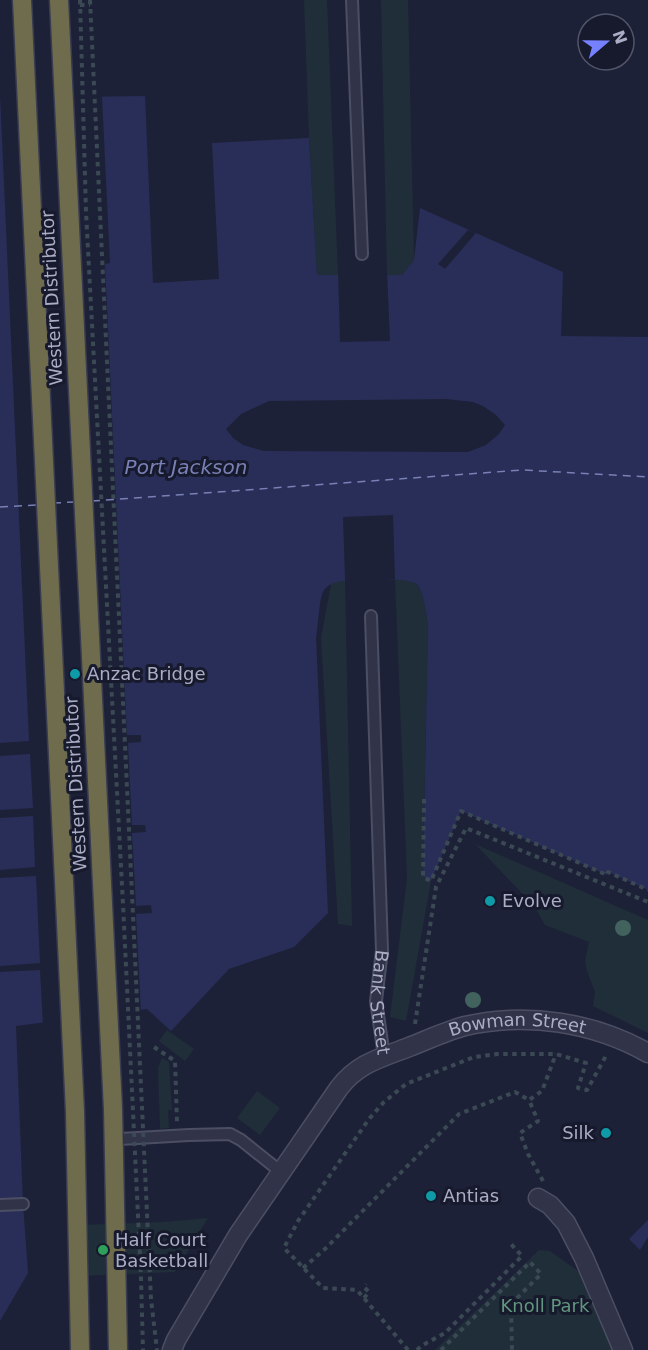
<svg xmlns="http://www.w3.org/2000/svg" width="648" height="1350" viewBox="0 0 648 1350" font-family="'DejaVu Sans',sans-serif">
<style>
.green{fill:#1f2e38}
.water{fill:#292e58}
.pier{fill:#1d2137}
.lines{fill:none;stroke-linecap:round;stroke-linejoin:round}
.ferry{stroke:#7880b5;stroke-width:1.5;stroke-dasharray:8 6;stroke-linecap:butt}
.service-casing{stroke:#4c4e63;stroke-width:14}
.minor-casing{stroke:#4c4e63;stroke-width:21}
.motorway-casing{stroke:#393b4f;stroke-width:21}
.path{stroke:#3a4953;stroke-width:4;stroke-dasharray:4.5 4.5;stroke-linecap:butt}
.service{stroke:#313348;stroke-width:10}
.minor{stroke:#313348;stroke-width:18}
.motorway{stroke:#6f6c4d;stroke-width:18}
.path-bridge{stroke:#3a4953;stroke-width:4;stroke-dasharray:4.5 4.5;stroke-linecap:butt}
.tree{fill:#42625e}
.culture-dot{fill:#0f9aa8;stroke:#17192c;stroke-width:2}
.leisure-dot{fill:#2e9e5b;stroke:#17192c;stroke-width:2}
.labels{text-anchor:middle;stroke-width:6;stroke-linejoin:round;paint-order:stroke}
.street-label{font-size:18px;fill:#aaadc5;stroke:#17192c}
.poi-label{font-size:18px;fill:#aaadc5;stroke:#17192c;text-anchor:start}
.park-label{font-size:18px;fill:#61977e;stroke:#17192c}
.water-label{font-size:20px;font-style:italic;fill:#7880b5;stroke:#17192c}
</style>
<rect width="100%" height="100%" fill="#1d2137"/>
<g class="green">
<polygon points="304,0 327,0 338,275 317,275 309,138"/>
<polygon points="381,0 408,0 414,260 402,275 387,275"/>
<path d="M395 579C402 580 409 580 414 583 424 588 426 613 428 624L423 877 431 881 406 1021 390 1017 407 878Z"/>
<polygon points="339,581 345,581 352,926 338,924 321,638 331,584"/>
<polygon points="475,844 648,920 648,1033 593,1006 595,992 587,971 585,961 589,942 545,925 535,907"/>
<polygon points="167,1030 194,1049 185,1061 159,1041"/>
<polygon points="162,1058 169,1062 172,1110 168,1110 169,1128 160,1129 158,1068"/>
<polygon points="257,1091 280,1108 260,1135 237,1118"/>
<polygon points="208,1218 175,1272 81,1276 80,1225 163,1222"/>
<polygon points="539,1250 550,1251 578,1271 612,1350 435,1350"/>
</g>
<g class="water">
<path d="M145 96 153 283 219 279 212 143 309 138 317 275H402L414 260 420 208 563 272 561 336 648 337V890L608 872 607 875 461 811 431 881 423 877 428 624C426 614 424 590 416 584 408 577 350 579 338 582 332 583 326 586 323 592 319 599 318 628 316 638L328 913 294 947 229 969 171 1031 147 1009 16 1026 23 1204 28 1273 0 1321V98Z"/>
<polygon points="648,1220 648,1237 640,1250 629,1239"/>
</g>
<g class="pier">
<polygon points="97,94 97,96 102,96 110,263 105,264 127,735 141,735 141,742 128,743 132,825 145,825 146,832 132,833 136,906 151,905 152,913 136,914 141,1013 43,1025 40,970 0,972 0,966 40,963 36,876 0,878 0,870 35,867 33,816 0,818 0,810 33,808 30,754 0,756 0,743 29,741 0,95"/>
<polygon points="468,230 476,233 445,269 438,264"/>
<polygon points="338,272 387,272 390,341 340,342"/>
<polygon points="446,399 473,402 483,406 496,415 505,425 499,434 486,445 468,452 456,452 264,451 243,445 233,438 226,429 241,414 269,401"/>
<polygon points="393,515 395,579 345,581 343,517"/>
</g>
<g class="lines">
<g class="ferry">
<polyline points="92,501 523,470 648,477"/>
<polyline points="53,503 75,502"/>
<polyline points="0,507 36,505"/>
</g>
<g class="service-casing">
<g id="service">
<polyline points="352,0 362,254"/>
<path id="s1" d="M371 616 382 950 376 1001 384 1056"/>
<polyline points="120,1139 189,1135 230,1134 241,1140 281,1172"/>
<polyline points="0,1205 23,1204"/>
</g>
</g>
<g class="minor-casing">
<g id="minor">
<polyline points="538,1198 550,1205 566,1223 584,1258 623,1350"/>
<path id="s2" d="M172 1350 176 1340 238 1235 339 1088C358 1063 381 1058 409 1047 427 1040 446 1031 465 1026 527 1012 593 1022 648 1053"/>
</g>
</g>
<g class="motorway-casing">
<g id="motorway">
<polyline points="22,0 75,1112 80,1350"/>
<polyline points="59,0 113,1109 118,1350"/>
</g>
</g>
<g class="path">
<polyline points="80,5 90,5"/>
<polyline points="424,799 423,877 431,881 461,811 607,875 608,872 648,890"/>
<polyline points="415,1024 436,887 466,828 648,902"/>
<polyline points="154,1047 175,1061 177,1122"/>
<polyline points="543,1181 528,1154 520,1133 538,1121 529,1100 542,1091 556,1054"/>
<polyline points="303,1268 325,1249 459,1114 515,1092 529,1100"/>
<polyline points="364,1298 369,1292 364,1287 366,1284"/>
<polyline points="408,1350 357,1290 323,1288 284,1248 298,1221 369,1119 384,1102 406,1084 474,1057 498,1054 556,1054 586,1063 578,1088 587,1090 607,1054"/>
<polyline points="417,1350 421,1346 445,1333 522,1256 511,1244"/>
<polyline points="441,1350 530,1262 541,1274 511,1304 512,1350"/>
</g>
<use href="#service" class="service"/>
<use href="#minor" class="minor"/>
<use href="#motorway" class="motorway"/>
<g class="path-bridge">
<polyline points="80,0 86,212 123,904 141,1278 143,1350"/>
<polyline points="90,0 151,1299 157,1350"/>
</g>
</g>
<g class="tree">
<circle cx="623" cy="928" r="8"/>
<circle cx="473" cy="1000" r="8"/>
</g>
<g class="culture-dot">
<circle cx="75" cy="674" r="6"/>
<circle cx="490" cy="901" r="6"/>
<circle cx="606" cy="1133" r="6"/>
<circle cx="431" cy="1196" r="6"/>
</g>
<circle class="leisure-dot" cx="103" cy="1250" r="6"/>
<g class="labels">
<g class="street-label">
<text transform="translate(52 298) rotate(-93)" y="6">Western Distributor</text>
<text transform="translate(76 784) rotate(-93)" y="6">Western Distributor</text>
<text dy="6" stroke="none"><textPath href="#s1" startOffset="387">Bank Street</textPath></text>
<text dy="6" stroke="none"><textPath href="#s2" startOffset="506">Bowman Street</textPath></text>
</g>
<g class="poi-label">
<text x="87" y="680">Anzac Bridge</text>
<text x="502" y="907">Evolve</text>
<text x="594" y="1139" text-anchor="end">Silk</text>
<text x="443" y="1202">Antias</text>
<text x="115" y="1246">Half Court<tspan x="115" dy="21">Basketball</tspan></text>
</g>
<g class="park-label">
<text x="545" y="1312">Knoll Park</text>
</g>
<g class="water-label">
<text x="186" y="474">Port Jackson</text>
</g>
</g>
<g transform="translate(606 42) rotate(70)"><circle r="28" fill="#17192c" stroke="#525469" stroke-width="1.5"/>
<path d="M0-4.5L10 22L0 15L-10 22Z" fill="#7681ff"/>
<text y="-9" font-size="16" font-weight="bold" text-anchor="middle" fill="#aaadc5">N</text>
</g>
</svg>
